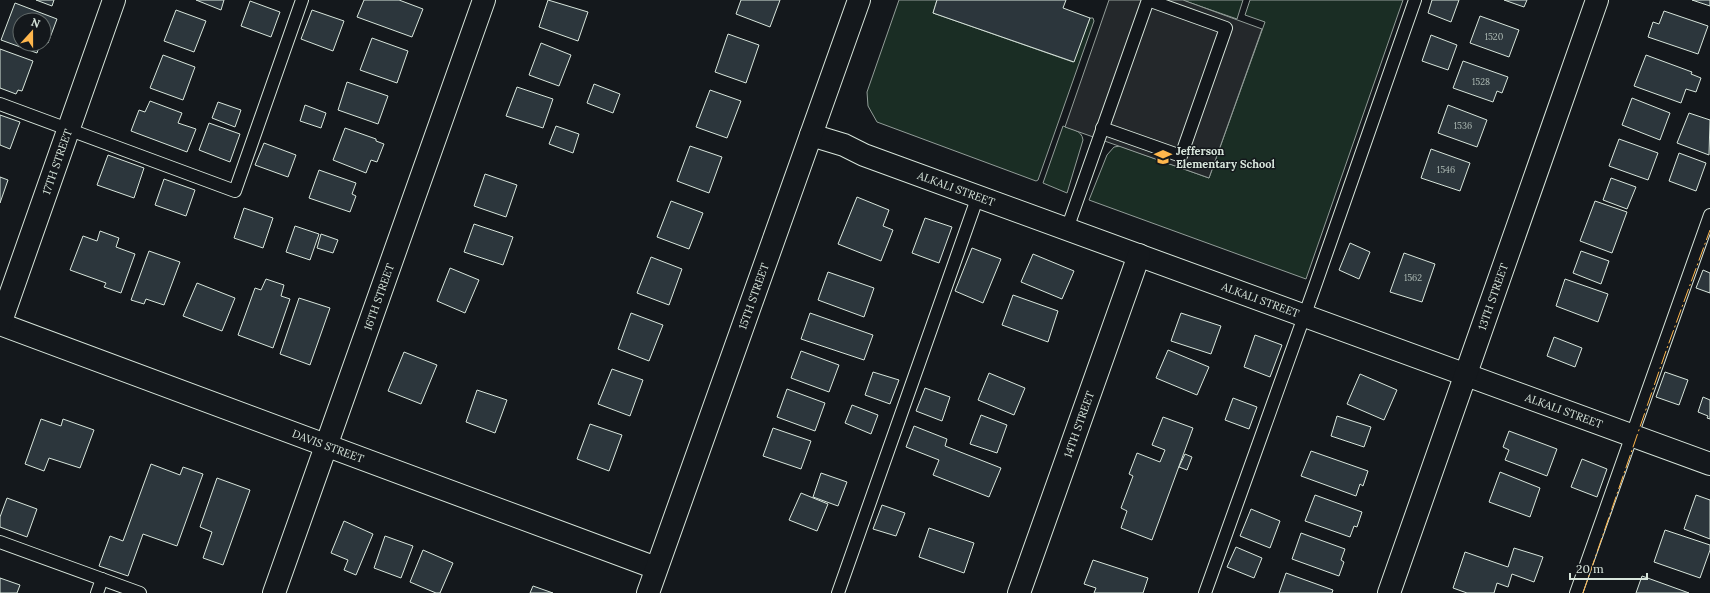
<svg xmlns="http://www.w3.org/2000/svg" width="1710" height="593" viewBox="0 0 1710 593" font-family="Lora,serif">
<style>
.green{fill:#1a2d24;stroke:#939e99}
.parking{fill:#24282b;stroke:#939e99}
.building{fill:#2c363c;stroke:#d8e6dc}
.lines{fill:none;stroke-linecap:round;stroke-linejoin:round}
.service-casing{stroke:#d8e6dc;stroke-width:14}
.minor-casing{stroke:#d8e6dc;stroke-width:24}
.service{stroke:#14181c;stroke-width:12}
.minor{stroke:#14181c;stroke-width:22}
.power{stroke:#ffb74d;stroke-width:1;stroke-dasharray:14 3 2 3;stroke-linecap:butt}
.labels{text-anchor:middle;stroke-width:3;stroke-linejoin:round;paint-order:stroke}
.number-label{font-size:9px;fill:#adbab4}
.poi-label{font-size:11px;font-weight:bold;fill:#d8e6dc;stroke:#14181c;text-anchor:start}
.street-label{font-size:11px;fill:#d8e6dc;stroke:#14181c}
</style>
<rect width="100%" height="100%" fill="#14181c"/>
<g class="green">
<polygon points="899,0 937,0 933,13 1073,62 1090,18 1093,18 1094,21 1038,180 1036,181 877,122 868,106 867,92"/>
<polygon points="1182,0 1243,0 1237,19"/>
<polygon points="1250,0 1403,0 1306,279 1089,200 1107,155 1114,147 1120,146 1209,178 1265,22 1245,15"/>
<path d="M1063 126C1071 129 1082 130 1083 140L1067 193 1043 183Z"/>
</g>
<polygon class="parking" points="1109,0 1183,0 1262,29 1209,178 1065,127"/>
<g class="building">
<polygon points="36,0 54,0 52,6"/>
<polygon points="196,0 224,0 221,10"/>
<polygon points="364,0 399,0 423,9 412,37 357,17"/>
<polygon points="548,0 588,12 578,41 539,27"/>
<polygon points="741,0 780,0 770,27 736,14"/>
<polygon points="937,0 1066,0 1063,8 1090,18 1074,62 933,13"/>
<polygon points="1432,0 1459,0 1451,22 1428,13"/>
<polygon points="1504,0 1527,0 1524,7"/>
<polygon points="1692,0 1710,0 1710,6"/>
<polygon points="250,1 280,12 271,37 241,26"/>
<polygon points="15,3 57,19 48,43 44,42 44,20 20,20 20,44 40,44 37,53 1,40"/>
<polygon points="176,10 206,21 194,52 164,41"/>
<polygon points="312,10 344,21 333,51 301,39"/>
<polygon points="1664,11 1708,26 1698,54 1648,37 1653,22 1659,24"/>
<polygon points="1480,16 1519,30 1509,57 1470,43"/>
<polygon points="728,34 759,45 746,83 715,72"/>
<polygon points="1431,35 1457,45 1448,70 1422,61"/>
<polygon points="372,38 408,51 397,83 360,70"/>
<polygon points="541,43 571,55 559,86 529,75"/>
<polygon points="0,49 33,61 22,91 18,90 16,94 0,88"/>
<polygon points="163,55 195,67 183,100 150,88"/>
<polygon points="1646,55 1692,72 1691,74 1701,78 1696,92 1686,89 1681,103 1634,86"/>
<polygon points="1463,61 1508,77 1502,93 1497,91 1493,102 1453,88"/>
<polygon points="347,82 388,96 378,124 338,110"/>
<polygon points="594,84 620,94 613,113 587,103"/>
<polygon points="517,87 553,99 543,128 506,116"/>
<polygon points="710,90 741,101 727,138 696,127"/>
<polygon points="1632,98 1670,113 1660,140 1622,125"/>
<polygon points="150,101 182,113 178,123 196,129 187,152 131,131 139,110 145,112"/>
<polygon points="218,102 241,110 235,127 212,118"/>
<polygon points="305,105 326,113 321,128 300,121"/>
<polygon points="1448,105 1487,120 1477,147 1438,133"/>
<polygon points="1689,113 1710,120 1709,155 1677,143"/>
<polygon points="0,115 20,122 10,149 0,145"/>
<polygon points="209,123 240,134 230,162 199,150"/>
<polygon points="556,126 579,134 573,153 549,144"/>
<polygon points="345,128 376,139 376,141 384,144 377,162 371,160 366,173 333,160"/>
<polygon points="1619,139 1658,153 1648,180 1609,166"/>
<polygon points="264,143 296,155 288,177 255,165"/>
<polygon points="690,146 722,157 709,193 677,181"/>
<polygon points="1431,149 1470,163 1460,191 1421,178"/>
<polygon points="1679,153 1706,163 1696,191 1669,181"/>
<polygon points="108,155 144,168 134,198 97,185"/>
<polygon points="319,170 356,183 352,194 356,196 350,212 309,198"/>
<polygon points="485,174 517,185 506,217 474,206"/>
<polygon points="0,177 8,180 0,203"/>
<polygon points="1611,178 1636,187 1627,209 1603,200"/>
<polygon points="164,179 195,190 186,216 155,205"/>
<polygon points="857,197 889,210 883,226 893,230 881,261 838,244"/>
<polygon points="671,201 703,213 689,249 657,237"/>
<polygon points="1595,201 1627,212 1612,253 1580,241"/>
<polygon points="244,208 273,218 263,248 234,238"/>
<polygon points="925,218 952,227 939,263 912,253"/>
<polygon points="474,224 513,237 503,265 464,252"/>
<polygon points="295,226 319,234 310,260 286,252"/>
<polygon points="100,231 119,238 116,247 135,254 121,293 104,287 106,283 70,270 83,236 97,241"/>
<polygon points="321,234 338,240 333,253 317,248"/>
<polygon points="1350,243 1370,252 1359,279 1339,270"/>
<polygon points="972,248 1001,259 983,303 955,291"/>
<polygon points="149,251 180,262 164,305 146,299 144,304 131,300"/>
<polygon points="1581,251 1609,261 1601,284 1573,273"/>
<polygon points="1404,253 1435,264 1422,302 1390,292"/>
<polygon points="1033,254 1074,271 1062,299 1021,282"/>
<polygon points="651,257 682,269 669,305 637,293"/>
<polygon points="450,268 479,280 465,313 437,301"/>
<polygon points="1703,270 1710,273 1710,293 1696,288"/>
<polygon points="828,272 874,288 864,317 818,300"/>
<polygon points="266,279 284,285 281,296 290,299 273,348 238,335 255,288 261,290"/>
<polygon points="1565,279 1608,294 1598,322 1556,306"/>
<polygon points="197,283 235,298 222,331 183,316"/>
<polygon points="1013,295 1058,311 1048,342 1002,325"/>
<polygon points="299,298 330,308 310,365 280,354"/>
<polygon points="631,313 663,325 649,361 618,349"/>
<polygon points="810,313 873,335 864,360 801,339"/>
<polygon points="1181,313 1221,326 1211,354 1171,341"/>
<polygon points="1255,335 1282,345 1270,377 1244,367"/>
<polygon points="1554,337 1582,348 1575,367 1547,356"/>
<polygon points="1168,350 1209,367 1197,395 1156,378"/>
<polygon points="801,351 839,365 829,392 791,378"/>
<polygon points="404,352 437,365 421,404 388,391"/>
<polygon points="612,369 643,380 630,416 598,404"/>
<polygon points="873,372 899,380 890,404 865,395"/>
<polygon points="1665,372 1688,380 1679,405 1656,397"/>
<polygon points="989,373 1025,388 1014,415 978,400"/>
<polygon points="1360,374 1397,390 1384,420 1347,404"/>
<polygon points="925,388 950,397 942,421 916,411"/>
<polygon points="787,389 825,403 815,431 777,417"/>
<polygon points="477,390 507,400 495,433 466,422"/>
<polygon points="1703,397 1710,400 1710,419 1707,418 1708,416 1698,412"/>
<polygon points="1233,398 1257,407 1249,429 1225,420"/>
<polygon points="852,405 878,415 871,434 845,423"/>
<polygon points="981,415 1007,425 997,453 970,444"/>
<polygon points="1337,416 1371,427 1364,447 1331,436"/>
<polygon points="1163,417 1193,428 1152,540 1121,528 1127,511 1121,508 1133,476 1129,474 1137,453 1160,462 1165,450 1152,445"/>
<polygon points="41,419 61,426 63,419 94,430 80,468 49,458 44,471 25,464"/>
<polygon points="590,424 622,435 609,471 577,459"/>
<polygon points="914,426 947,439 945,446 1001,468 989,497 933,475 939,460 906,447"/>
<polygon points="773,428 811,441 801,469 763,456"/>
<polygon points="1509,431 1557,449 1547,476 1505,460 1509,450 1503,447"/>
<polygon points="1311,451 1368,471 1363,486 1360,484 1356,496 1301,476"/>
<polygon points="1185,454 1192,457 1187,470 1179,467"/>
<polygon points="1582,459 1607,469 1597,497 1571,487"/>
<polygon points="151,464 180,475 183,467 203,474 177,546 143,534 128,576 99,566 110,536 123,541"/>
<polygon points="1500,472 1540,488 1530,517 1489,502"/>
<polygon points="821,473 847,482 838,506 813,497"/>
<polygon points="217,478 250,490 223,565 203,558 212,532 200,527"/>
<polygon points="801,493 828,504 817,531 789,520"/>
<polygon points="1315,495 1362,512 1357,527 1354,526 1350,537 1305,521"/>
<polygon points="1696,495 1710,500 1710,539 1684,529"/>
<polygon points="7,498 37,509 27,537 0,527 0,517"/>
<polygon points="882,505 905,513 896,536 873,529"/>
<polygon points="1251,509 1280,521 1270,548 1240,536"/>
<polygon points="344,521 373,534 356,575 344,570 348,560 331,553"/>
<polygon points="929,528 974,543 964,573 919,557"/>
<polygon points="1665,530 1710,545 1710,550 1700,578 1654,562"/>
<polygon points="1301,533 1345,549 1341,560 1344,562 1339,576 1292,559"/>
<polygon points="385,536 413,546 401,578 374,568"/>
<polygon points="1236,547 1262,558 1254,578 1227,567"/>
<polygon points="1514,548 1543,557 1534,582 1512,574 1508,587 1497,583 1494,593 1467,593 1453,588 1465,552 1508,567"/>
<polygon points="423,550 453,563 440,593 436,593 410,582"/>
<polygon points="1093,560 1148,578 1143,593 1094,593 1096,588 1084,584"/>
<polygon points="1286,573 1333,590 1332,593 1279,593"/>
<polygon points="1642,576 1689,593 1636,593"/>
<polygon points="0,578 20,585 17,593 0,593"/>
<polygon points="533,586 553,593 530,593"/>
</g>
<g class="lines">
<g class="service-casing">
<g id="service">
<polyline points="0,104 235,191 302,0"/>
<polyline points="1102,128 1181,156 1226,28 1148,0"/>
<polyline points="1067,229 1148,0"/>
<polyline points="0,542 140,593"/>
<polyline points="97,593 102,579"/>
<polyline points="838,593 978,196"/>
<polyline points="1205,593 1315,286 1415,0"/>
<polyline points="1576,593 1710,215"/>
</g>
</g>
<g class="minor-casing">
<g id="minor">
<path id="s1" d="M811 135 844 145 864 155 1710 464"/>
<path id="s2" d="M0 324 656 568"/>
<path id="s3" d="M0 324 114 0"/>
<path id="s4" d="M274 593 484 0"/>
<path id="s5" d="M648 593 859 0"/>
<path id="s6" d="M1019 593 1139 255"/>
<path id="s7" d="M1389 593 1597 0"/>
</g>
</g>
<use href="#service" class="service"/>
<use href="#minor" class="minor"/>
<polyline class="power" points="1583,593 1666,351 1710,230"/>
</g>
<defs>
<g id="school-bare" transform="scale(1.38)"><path d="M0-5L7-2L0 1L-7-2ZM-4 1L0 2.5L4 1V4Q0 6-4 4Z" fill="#ffb74d" stroke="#14181c" stroke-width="2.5" paint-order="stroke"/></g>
</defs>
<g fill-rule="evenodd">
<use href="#school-bare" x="1163" y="157"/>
</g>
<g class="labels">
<g class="number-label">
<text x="1494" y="40">1520</text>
<text x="1481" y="85">1528</text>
<text x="1463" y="129">1536</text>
<text x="1446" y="173">1546</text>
<text x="1413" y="281">1562</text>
</g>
<g class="poi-label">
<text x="1176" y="155">Jefferson<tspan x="1176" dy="13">Elementary School</tspan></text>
</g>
<g class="street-label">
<text dy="4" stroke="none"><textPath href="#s3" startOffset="172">17TH STREET</textPath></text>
<text dy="4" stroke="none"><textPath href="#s1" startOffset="155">ALKALI STREET</textPath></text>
<text dy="4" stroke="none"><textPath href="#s5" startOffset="315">15TH STREET</textPath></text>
<text dy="4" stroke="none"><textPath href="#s7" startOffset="314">13TH STREET</textPath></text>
<text dy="4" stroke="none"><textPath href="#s4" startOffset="314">16TH STREET</textPath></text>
<text dy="4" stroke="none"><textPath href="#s1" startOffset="479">ALKALI STREET</textPath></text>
<text dy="4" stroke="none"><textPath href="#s1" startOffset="802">ALKALI STREET</textPath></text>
<text dy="4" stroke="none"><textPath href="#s6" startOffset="179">14TH STREET</textPath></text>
<text dy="4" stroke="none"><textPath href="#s2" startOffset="350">DAVIS STREET</textPath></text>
</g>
</g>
<g transform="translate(32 32) rotate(21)"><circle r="19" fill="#14181c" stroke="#626a69"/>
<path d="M0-3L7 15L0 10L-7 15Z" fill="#ffb74d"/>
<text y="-6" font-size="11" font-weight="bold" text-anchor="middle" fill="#d8e6dc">N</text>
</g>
<path d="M1570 573v6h77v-6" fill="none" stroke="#d8e6dc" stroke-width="2"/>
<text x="1576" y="573" font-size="12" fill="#d8e6dc" stroke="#14181c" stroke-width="3" paint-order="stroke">20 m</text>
</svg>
